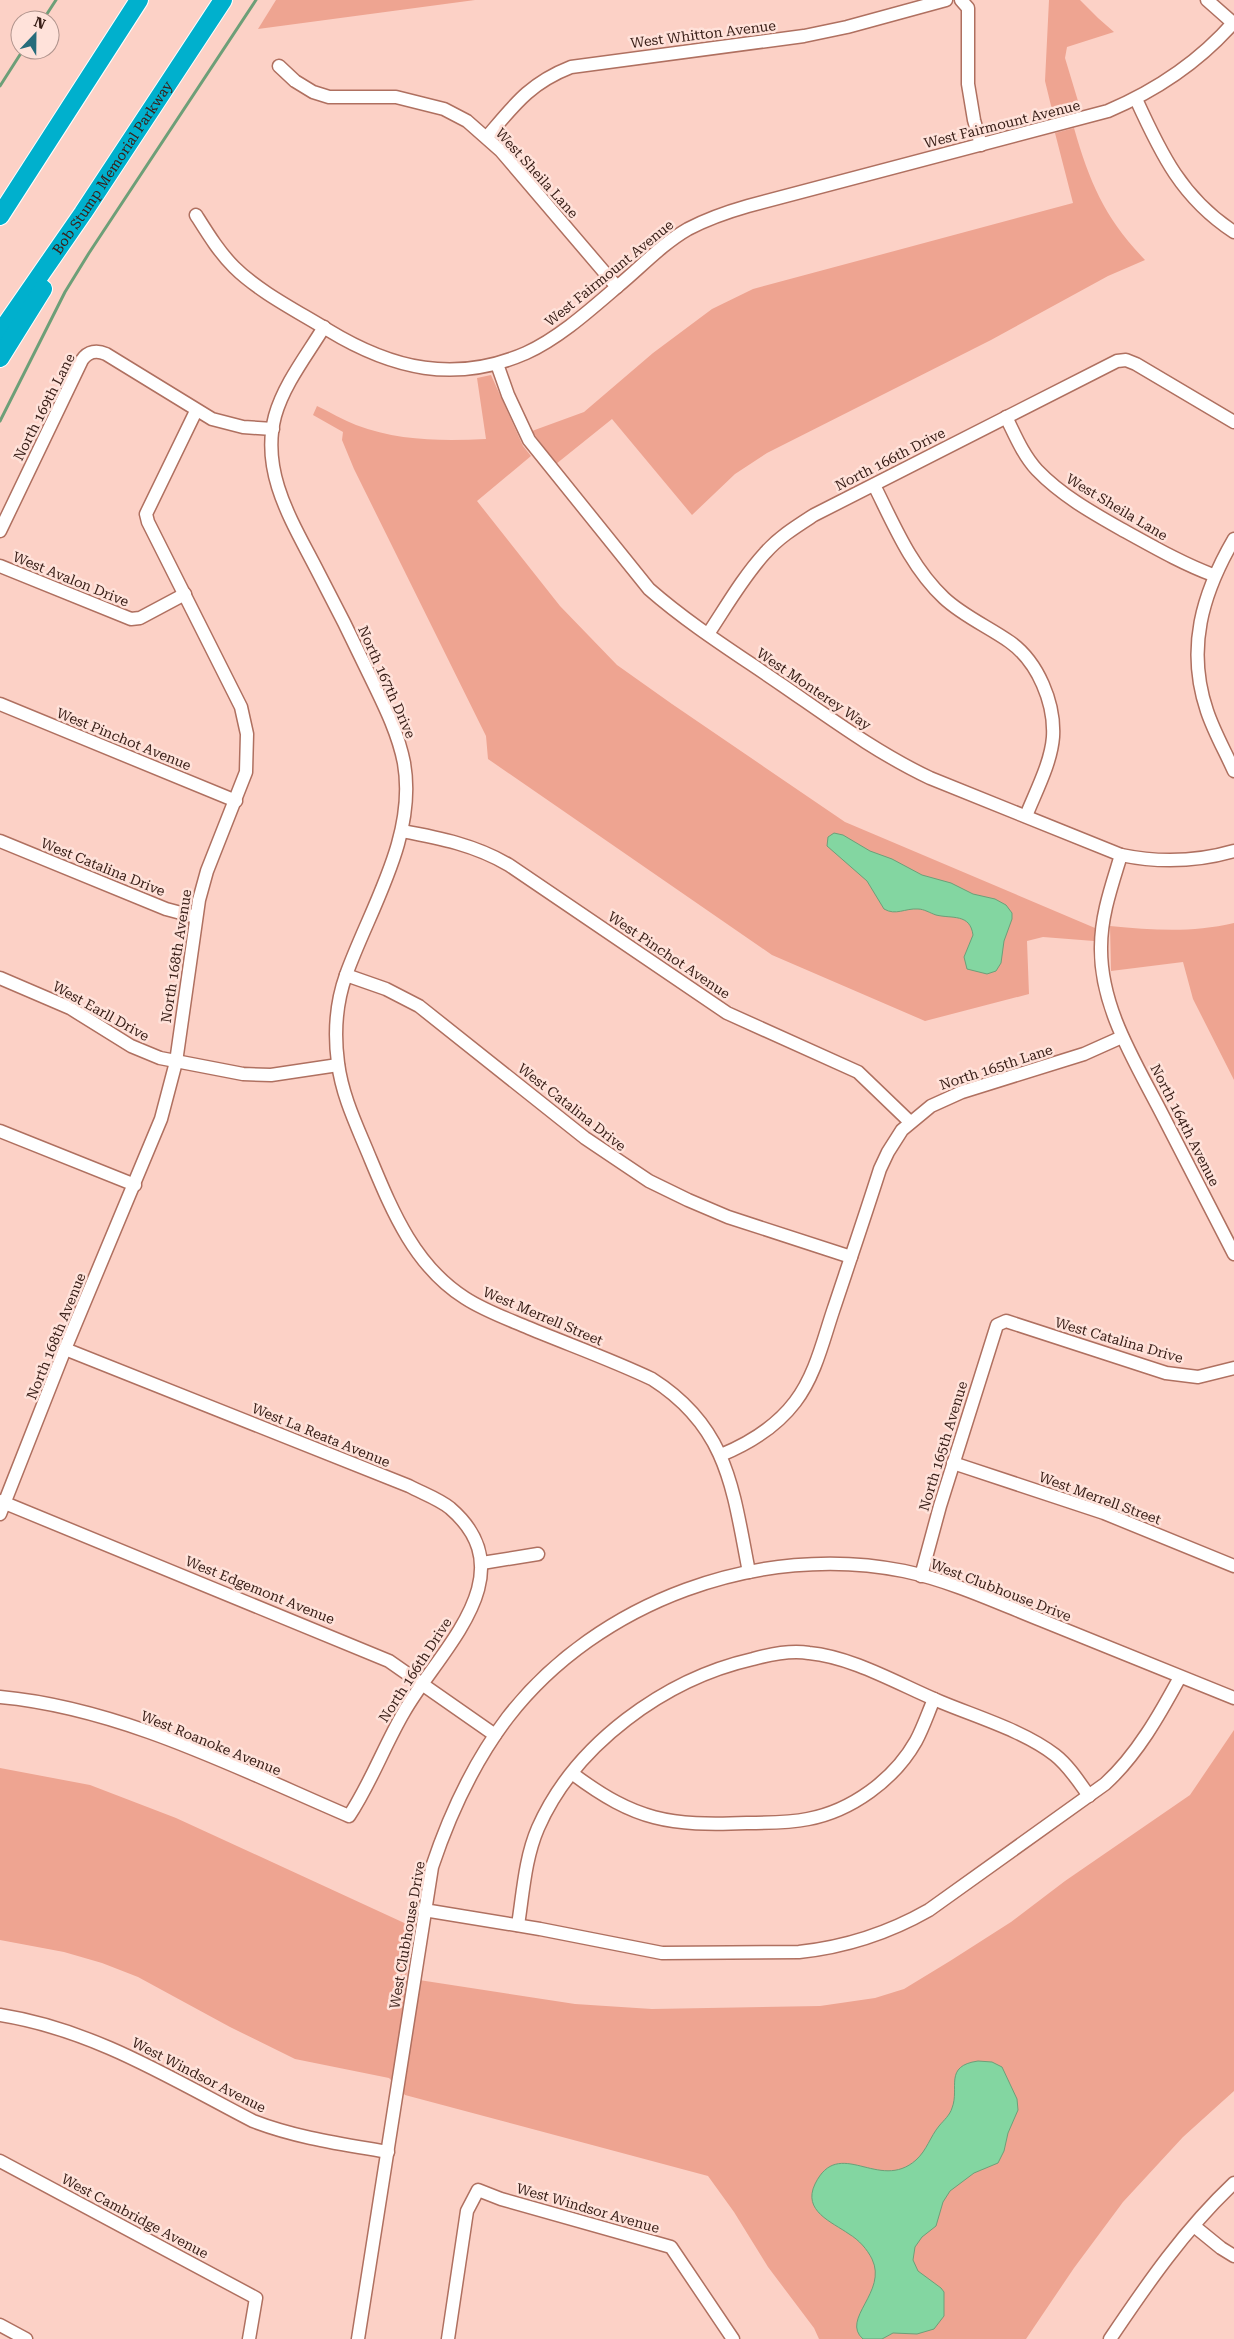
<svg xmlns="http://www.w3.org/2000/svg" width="1234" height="2339" viewBox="0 0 1234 2339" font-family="'Roboto Serif',serif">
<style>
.green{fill:#eea491}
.water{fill:#83d6a1;stroke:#6d9f78}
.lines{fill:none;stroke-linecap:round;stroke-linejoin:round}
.stream{stroke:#6d9f78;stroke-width:3}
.minor-casing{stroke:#af7060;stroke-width:15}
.highway-casing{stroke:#fff;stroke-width:20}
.minor{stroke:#fff;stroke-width:12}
.highway{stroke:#00b0cd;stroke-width:18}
.labels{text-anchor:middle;stroke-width:5;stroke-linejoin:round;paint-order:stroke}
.street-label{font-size:14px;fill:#3a2019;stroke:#ffe2da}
</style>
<rect width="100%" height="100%" fill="#fcd1c6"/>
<g class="green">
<polygon points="276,0 475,0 258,29"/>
<polygon points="1049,0 1080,0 1098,18 1114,32 1067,47 1065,58 1081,111 1054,118 1045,81"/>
<path d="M1074 128C1090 184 1105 218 1145 260L1108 276 991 340 767 453 735 474 692 515 612 419 556 464 532 431 584 412 653 353 712 309 753 289 1073 203 1055 133Z"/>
<path d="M491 375 523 446 531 456 477 501 560 606 617 665 672 704 845 822 1095 928 1094 941 1043 937 1027 941 1029 994 925 1021 772 955 488 759 486 736 354 469 342 440 343 432 313 415 317 406C330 412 343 420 356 425 398 441 442 441 486 439L477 378Z"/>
<path d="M1234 923V1080L1193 999 1183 962 1111 971 1110 926C1154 930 1191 933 1234 923Z"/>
<polygon points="1234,1730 1234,2091 1183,2137 1123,2202 1074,2268 1026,2339 819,2339 814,2328 768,2267 734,2212 708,2176 405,2095 389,2078 295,2059 230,2027 138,1977 102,1963 64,1952 0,1940 0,1768 90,1785 176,1818 413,1927 406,1978 575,2004 652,2009 820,2006 875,1998 904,1989 950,1961 1011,1922 1065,1881 1190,1795"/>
</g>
<g class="water">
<path d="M834 833 843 835 870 851 892 859 922 875 951 883 973 894 995 899 1006 905 1012 913V919L1004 941 1001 963 996 971 987 974 967 969 964 957 973 935C970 913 952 919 936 915 930 913 924 909 918 909 905 908 896 916 884 909L867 881 827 846 828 837Z"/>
<path d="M978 2061 992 2062 1002 2067 1017 2099 1018 2110 1008 2133 1004 2151 998 2163 974 2173 950 2191 943 2202 936 2226 922 2237 915 2247 913 2260 918 2271 941 2288 944 2292V2316L934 2329 917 2334 893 2333 882 2339H863C840 2319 888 2292 872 2259 867 2249 859 2240 849 2234 832 2222 802 2211 815 2184 839 2135 879 2193 916 2160 927 2150 930 2137 939 2126 944 2120 950 2115 952 2108 960 2088 943 2066 978 2061Z"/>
</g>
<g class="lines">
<g class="stream">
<polyline points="43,20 56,0"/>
<polyline points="0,86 23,50"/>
<polyline points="0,421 65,292 89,253 256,0"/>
</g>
<g class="minor-casing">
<g id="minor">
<polyline points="961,0 968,8 968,84 974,120 981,145"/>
<polyline points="1207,0 1233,23"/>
<polyline points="279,66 295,81 313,92 329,97 396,97 444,109 467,121 501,151 617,287"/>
<path d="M1136 99C1161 154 1182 198 1234 232"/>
<path d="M487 137C514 105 530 83 571 67L804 36 847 27 946 0"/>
<path d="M196 215C208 234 219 252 234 267 259 292 299 312 328 330 392 369 455 384 526 353 559 338 590 310 618 286 641 267 662 244 688 229 707 219 727 212 748 206L1108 111C1155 91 1200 61 1234 22"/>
<path d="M324 327C307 355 284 384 275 416 260 473 293 523 318 572 336 606 353 640 369 674 383 703 398 732 404 763 417 837 370 908 346 975 336 1003 334 1033 338 1063 342 1095 356 1124 368 1153 391 1208 413 1265 465 1298 485 1311 508 1319 529 1328 570 1345 612 1360 652 1379 729 1428 733 1491 749 1572"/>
<path d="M497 364 508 395 529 440 649 589C690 625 737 654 782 685 830 718 877 753 930 778L1121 855C1160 863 1196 862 1234 851"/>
<path d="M1006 417C1015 435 1023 455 1037 470 1061 495 1091 512 1121 529 1152 546 1181 563 1213 575"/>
<path d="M874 485C894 525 911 567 944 598 963 616 989 627 1010 642 1038 662 1055 703 1053 737 1051 763 1036 791 1026 816"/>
<path d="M0 531 82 360C88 351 97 350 106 354L212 419 243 427 273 429"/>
<path d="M1234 539C1202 594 1186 649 1207 711 1214 732 1225 751 1234 771"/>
<polyline points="0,566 131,619 140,618 185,594"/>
<path d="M708 634C726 607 743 577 765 553 779 537 797 526 814 515L1117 361 1126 360 1136 364 1234 422"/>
<polyline points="0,704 236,801"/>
<path d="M402 831C440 838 475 845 509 865L727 1013 858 1072 910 1122"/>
<polyline points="0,841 166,909 196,917"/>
<path d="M1121 855C1112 885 1101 915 1101 947 1100 1008 1136 1063 1163 1116 1187 1162 1210 1208 1234 1254"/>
<polyline points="346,975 386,989 419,1006 585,1138 649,1181 688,1200 728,1217 851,1257"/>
<polyline points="0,978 70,1008 131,1046 160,1058 243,1074 271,1075 338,1065"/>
<polyline points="0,1131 135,1185"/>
<path d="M721 1455C750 1443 776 1427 795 1402 815 1376 823 1341 833 1311 849 1263 865 1216 880 1169L888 1152 902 1130 931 1106 962 1092 1084 1054 1122 1037"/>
<polyline points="953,1463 1104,1513 1234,1566"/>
<polyline points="0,1501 389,1661 495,1735"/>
<polyline points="0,1514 65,1349 161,1119 176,1062 199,900 207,871 246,772 247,734 241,707 148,522 146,514 196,411"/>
<polyline points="482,1563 538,1554"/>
<polyline points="921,1576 940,1506 997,1325 1006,1321 1166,1373 1198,1377 1234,1368"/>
<path d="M0 1697C121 1708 239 1769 349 1816 371 1783 384 1746 404 1712 439 1650 528 1575 450 1508 439 1499 422 1493 409 1486L65 1349"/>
<path d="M573 1774C636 1821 669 1826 747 1823 767 1823 788 1823 808 1819 851 1811 894 1780 916 1741 923 1728 928 1713 934 1699"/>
<path d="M424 1910 540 1929 662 1953 799 1952C846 1947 887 1934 929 1910L1105 1784C1137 1755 1160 1714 1180 1677"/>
<path d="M518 1925C523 1893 525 1858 538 1828 575 1744 665 1679 753 1659 771 1654 791 1650 809 1653 853 1657 900 1685 941 1702 977 1717 1024 1731 1055 1755 1069 1766 1079 1782 1089 1796"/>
<path d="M0 2015C94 2030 170 2078 253 2121 297 2138 342 2144 388 2152"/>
<polyline points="0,2161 256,2298 249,2339"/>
<polyline points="1194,2226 1221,2248 1234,2256"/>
<polyline points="0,2325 26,2339"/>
<path d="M358 2339 432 1867C450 1813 473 1763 508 1717 598 1601 761 1542 904 1571 951 1581 996 1602 1041 1620 1105 1646 1169 1672 1234 1698"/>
<polyline points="448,2339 467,2211 478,2190 501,2199 671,2247 733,2339"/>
<path d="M1110 2339C1147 2284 1185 2229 1234 2183"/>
</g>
</g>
<g class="highway-casing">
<g id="highway">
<polyline points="0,216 139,0"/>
<path id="s1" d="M0 333 83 213 223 0"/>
<polyline points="0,358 43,289"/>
</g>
</g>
<use href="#minor" class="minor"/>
<use href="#highway" class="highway"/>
</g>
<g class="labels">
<g class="street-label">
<text transform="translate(703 34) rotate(-7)" y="5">West Whitton Avenue</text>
<text transform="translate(1002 124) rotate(-14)" y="5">West Fairmount Avenue</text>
<text dy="5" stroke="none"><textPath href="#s1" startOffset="200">Bob Stump Memorial Parkway</textPath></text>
<text transform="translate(537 173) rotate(48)" y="5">West Sheila Lane</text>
<text transform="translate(609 273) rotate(-39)" y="5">West Fairmount Avenue</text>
<text transform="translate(44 407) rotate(-63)" y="5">North 169th Lane</text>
<text transform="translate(890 459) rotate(-27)" y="5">North 166th Drive</text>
<text transform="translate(1117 507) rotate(31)" y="5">West Sheila Lane</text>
<text transform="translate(71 579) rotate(22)" y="5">West Avalon Drive</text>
<text transform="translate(387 682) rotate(66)" y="5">North 167th Drive</text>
<text transform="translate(814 689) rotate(34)" y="5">West Monterey Way</text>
<text transform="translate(124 739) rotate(22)" y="5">West Pinchot Avenue</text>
<text transform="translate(103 867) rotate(22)" y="5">West Catalina Drive</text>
<text transform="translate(669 955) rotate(34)" y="5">West Pinchot Avenue</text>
<text transform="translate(176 956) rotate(-81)" y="5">North 168th Avenue</text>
<text transform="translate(101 1011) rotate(29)" y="5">West Earll Drive</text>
<text transform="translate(996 1067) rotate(-18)" y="5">North 165th Lane</text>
<text transform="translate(572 1107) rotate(38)" y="5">West Catalina Drive</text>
<text transform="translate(1185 1125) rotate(63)" y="5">North 164th Avenue</text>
<text transform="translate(543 1316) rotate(23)" y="5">West Merrell Street</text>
<text transform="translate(56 1336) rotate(-68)" y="5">North 168th Avenue</text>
<text transform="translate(1119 1340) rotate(16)" y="5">West Catalina Drive</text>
<text transform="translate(321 1435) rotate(22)" y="5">West La Reata Avenue</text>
<text transform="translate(943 1446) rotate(-73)" y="5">North 165th Avenue</text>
<text transform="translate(1100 1498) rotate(20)" y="5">West Merrell Street</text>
<text transform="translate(260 1590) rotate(22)" y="5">West Edgemont Avenue</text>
<text transform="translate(1001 1590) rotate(21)" y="5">West Clubhouse Drive</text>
<text transform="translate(415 1670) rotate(-57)" y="5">North 166th Drive</text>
<text transform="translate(211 1743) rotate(22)" y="5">West Roanoke Avenue</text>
<text transform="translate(407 1935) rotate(-80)" y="5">West Clubhouse Drive</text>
<text transform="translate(199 2075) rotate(27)" y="5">West Windsor Avenue</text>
<text transform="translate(588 2208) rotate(16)" y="5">West Windsor Avenue</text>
<text transform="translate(135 2216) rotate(28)" y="5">West Cambridge Avenue</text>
</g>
</g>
<g transform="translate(35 35) rotate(22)"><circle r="24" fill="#ffe2da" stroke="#b0948d"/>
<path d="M0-4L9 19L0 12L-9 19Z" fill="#266c7b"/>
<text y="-8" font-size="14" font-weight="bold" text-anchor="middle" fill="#3a2019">N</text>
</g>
</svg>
